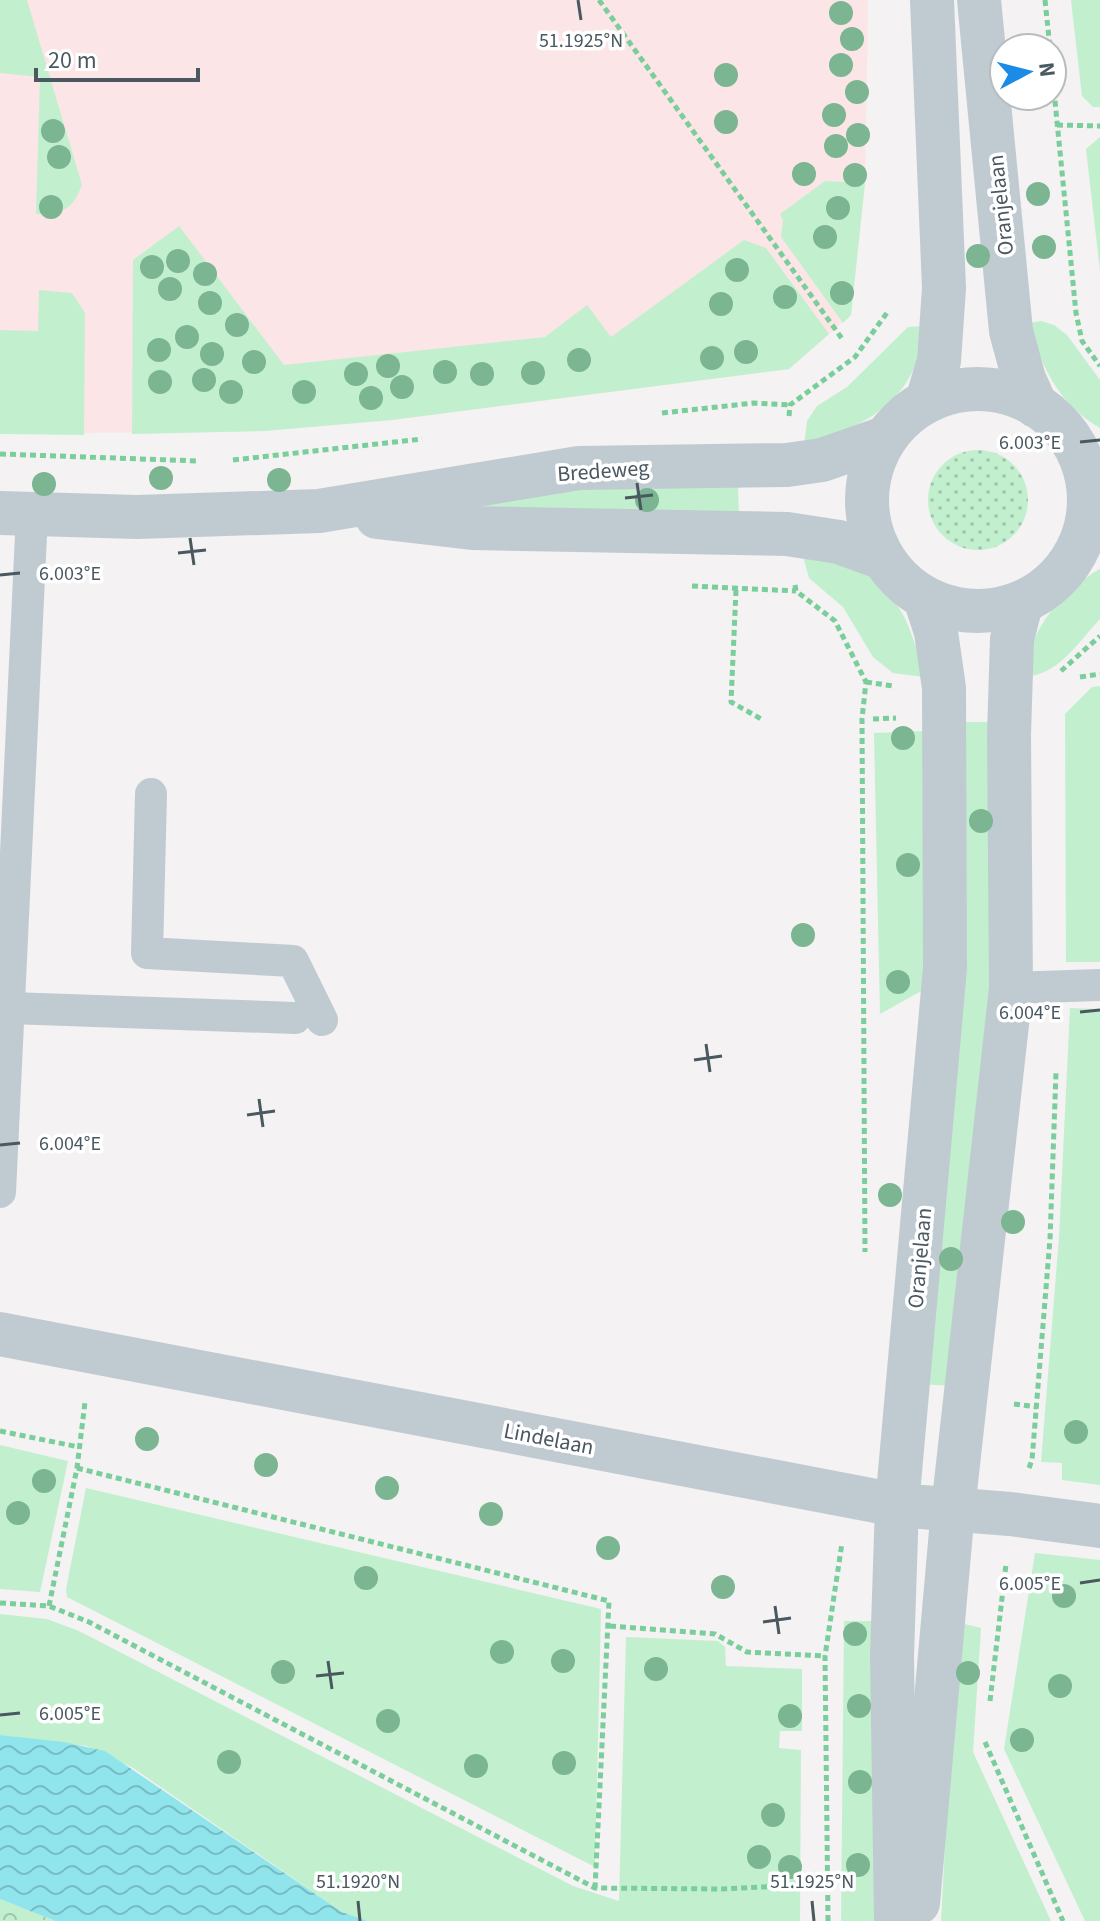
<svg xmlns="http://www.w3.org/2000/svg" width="1100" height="1921" viewBox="0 0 1100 1921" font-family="'Source Sans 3',sans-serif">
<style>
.medical{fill:#fce5e6}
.grass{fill:#c2f0ce}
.forest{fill:url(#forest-crowns)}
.park{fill:url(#park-dots)}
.water{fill:url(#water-waves)}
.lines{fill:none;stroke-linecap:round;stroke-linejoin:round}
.path{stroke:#7ace9b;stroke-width:5;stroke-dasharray:6 4;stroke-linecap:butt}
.service{stroke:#c0cbd1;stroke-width:32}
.minor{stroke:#c0cbd1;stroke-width:44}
.tertiary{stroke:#c0cbd1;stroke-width:44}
.tree{fill:#7bb591}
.ticks{fill:none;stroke:#4a5860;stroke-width:3}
.labels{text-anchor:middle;stroke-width:7;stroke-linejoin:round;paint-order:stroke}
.street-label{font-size:22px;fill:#4a5860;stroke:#fff}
.ticks-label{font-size:20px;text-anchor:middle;fill:#4a5860;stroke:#fff;stroke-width:7;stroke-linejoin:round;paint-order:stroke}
</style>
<defs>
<pattern id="forest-crowns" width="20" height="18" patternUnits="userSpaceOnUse" patternTransform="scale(2)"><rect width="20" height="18" fill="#c2f0ce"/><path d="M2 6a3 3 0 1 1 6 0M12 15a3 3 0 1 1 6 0" fill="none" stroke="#a0c5ab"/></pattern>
<pattern id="park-dots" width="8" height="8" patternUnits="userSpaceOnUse" patternTransform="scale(2)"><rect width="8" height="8" fill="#c2f0ce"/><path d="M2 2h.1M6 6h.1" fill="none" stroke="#a0c5ab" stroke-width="1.8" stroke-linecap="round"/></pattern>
<pattern id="water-waves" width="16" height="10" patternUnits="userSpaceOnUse" patternTransform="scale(2)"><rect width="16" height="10" fill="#90e5ed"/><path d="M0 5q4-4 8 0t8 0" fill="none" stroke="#78bcc3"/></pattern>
</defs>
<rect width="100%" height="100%" fill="#f4f2f2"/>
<polygon class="medical" points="0,0 868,0 865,183 851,315 789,369 392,420 264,431 0,434"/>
<g class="grass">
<path d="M0 0H27L82 185C71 212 64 212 36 214L40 77 0 73Z"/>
<polygon points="1071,0 1100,0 1100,107 1093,107 1082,96"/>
<polygon points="1100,137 1100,271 1086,149"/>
<polygon points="825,181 865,183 851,315 843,323 781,237 783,220 780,214"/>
<polygon points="179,226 284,365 545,337 587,305 611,337 744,240 766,248 829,334 789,369 392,420 264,431 132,434 133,260"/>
<polygon points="39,290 72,293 85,313 84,435 0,434 0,330 38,331"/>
<path d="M1041 321 1054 325 1067 335 1100 380V428C1058 403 1042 368 1029 323Z"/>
<path d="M926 326C915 401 871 424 804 445L807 421 817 406 847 387 908 327Z"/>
<polygon points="566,485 738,485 739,516 449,505"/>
<path d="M802 552C820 557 840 561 856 568 899 587 915 635 923 677L893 673 873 657 843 607 809 578Z"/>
<path d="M1100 569V619C1081 639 1059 674 1029 676 1023 633 1066 588 1100 569Z"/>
<polygon points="1100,686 1100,962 1066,962 1065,714 1092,687"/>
<polygon points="965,722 991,722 991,987 952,1386 922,1384"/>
<polygon points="924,731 923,990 880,1014 874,733"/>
<polygon points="1070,1008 1100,1009 1100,1485 1062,1480 1062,1463 1041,1462 1059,1237"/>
<polygon points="0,1445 68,1461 40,1592 0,1589"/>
<polygon points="86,1488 601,1609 595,1867 67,1597 66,1589"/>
<polygon points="1035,1553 1100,1560 1100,1921 1085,1921 1004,1749"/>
<polygon points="0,1614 47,1619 79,1631 573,1886 619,1901 626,1637 718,1641 725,1647 726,1666 802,1669 802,1731 780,1731 779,1748 801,1750 800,1921 368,1921 342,1912 133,1768 87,1746 0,1735"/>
<polygon points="844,1621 875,1621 874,1921 841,1921"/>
<polygon points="957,1622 981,1628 973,1752 1051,1921 941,1921"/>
</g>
<polygon class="forest" points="0,1899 55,1921 0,1921"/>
<circle class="park" cx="978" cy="500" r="50"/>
<polygon class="water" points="0,1735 64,1742 105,1751 342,1912 368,1921 55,1921 0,1899"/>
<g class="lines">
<g class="path">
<polyline points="599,0 843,340"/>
<polyline points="1045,0 1050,48"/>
<polyline points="1052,71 1076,313 1082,341 1100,366"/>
<polyline points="1057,125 1100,126"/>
<polyline points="662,413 754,403 790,405"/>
<polyline points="789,416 790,405 855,357 889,310"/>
<polyline points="0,454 199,461"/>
<polyline points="233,460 422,439"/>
<polyline points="795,585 796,591 835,621 866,682 862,719 865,1252"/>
<polyline points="692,586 796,591"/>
<polyline points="736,590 731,702 763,720"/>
<polyline points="1061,671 1100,636"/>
<polyline points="1080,677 1100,674"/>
<polyline points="866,682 893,686"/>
<polyline points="873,719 896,718"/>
<polyline points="1014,1404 1037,1407"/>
<polyline points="0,1431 79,1447"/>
<polyline points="77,1468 609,1601 595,1888"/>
<polyline points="1029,1468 1032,1460 1050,1239 1056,1072"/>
<polyline points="0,1603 49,1606 89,1622 595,1888 719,1889 829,1884"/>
<polyline points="49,1606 77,1468 85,1402"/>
<polyline points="610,1626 715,1634 747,1652 825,1656"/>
<polyline points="990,1701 1006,1564"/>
<polyline points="985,1742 1063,1921"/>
<polyline points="828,1921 825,1656 842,1543"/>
</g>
<g class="service">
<polyline points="151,794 147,953 293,961 322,1020"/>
<polyline points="1011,988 1100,985"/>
<polyline points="10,1008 295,1018"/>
<polyline points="0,1192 32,514"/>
</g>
<polyline class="minor" points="0,1334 897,1505 1010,1514 1100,1526"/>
<g class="tertiary">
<polyline points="979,0 1011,331 1024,379 1036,406"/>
<circle cx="978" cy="500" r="111"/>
<polyline points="927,401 939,361 944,288 932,0"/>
<polyline points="0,513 137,517 319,511 579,468 787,465 822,460 885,438"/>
<polyline points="377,517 472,528 787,534 839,542 883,558"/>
<polyline points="918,1903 953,1509 1011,988 1009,735 1012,639 1021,604"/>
<polyline points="896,1921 892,1656 897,1505 945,968 944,688 936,632 925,598"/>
</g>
</g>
<g class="tree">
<circle cx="841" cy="13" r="12"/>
<circle cx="852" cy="39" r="12"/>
<circle cx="841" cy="65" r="12"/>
<circle cx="726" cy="75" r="12"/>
<circle cx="857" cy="92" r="12"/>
<circle cx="834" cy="115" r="12"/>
<circle cx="726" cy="122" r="12"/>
<circle cx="53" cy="131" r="12"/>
<circle cx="858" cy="135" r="12"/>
<circle cx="836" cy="146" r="12"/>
<circle cx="59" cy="157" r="12"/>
<circle cx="804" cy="174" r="12"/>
<circle cx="855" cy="175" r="12"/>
<circle cx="1038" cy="194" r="12"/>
<circle cx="51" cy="207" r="12"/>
<circle cx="838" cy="208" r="12"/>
<circle cx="825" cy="237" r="12"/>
<circle cx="1044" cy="247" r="12"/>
<circle cx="978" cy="256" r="12"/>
<circle cx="178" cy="261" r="12"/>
<circle cx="152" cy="267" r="12"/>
<circle cx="737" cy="270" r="12"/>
<circle cx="205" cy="274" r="12"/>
<circle cx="170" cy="289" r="12"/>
<circle cx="842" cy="293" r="12"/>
<circle cx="785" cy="297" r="12"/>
<circle cx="210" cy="303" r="12"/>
<circle cx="721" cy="304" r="12"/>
<circle cx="237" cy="325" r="12"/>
<circle cx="187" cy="337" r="12"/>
<circle cx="159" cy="350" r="12"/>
<circle cx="746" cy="352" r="12"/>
<circle cx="212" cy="354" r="12"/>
<circle cx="712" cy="358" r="12"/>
<circle cx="579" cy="360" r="12"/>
<circle cx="254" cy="362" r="12"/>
<circle cx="388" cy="366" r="12"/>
<circle cx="445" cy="372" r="12"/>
<circle cx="533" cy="373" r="12"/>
<circle cx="356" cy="374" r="12"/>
<circle cx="482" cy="374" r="12"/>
<circle cx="204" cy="380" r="12"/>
<circle cx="160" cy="382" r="12"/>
<circle cx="402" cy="387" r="12"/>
<circle cx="231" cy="392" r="12"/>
<circle cx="304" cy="392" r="12"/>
<circle cx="371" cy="398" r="12"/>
<circle cx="161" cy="478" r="12"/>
<circle cx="279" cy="480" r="12"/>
<circle cx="44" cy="484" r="12"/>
<circle cx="647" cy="500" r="12"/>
<circle cx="903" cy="738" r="12"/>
<circle cx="981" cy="821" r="12"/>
<circle cx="908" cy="865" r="12"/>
<circle cx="803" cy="935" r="12"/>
<circle cx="898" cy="982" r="12"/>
<circle cx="890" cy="1195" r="12"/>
<circle cx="1013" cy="1222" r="12"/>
<circle cx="951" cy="1259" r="12"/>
<circle cx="1076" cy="1432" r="12"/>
<circle cx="147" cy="1439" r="12"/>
<circle cx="266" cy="1465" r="12"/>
<circle cx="44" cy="1481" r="12"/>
<circle cx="387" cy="1488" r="12"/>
<circle cx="18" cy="1513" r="12"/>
<circle cx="491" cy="1514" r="12"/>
<circle cx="608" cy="1548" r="12"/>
<circle cx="366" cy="1578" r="12"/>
<circle cx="723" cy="1587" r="12"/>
<circle cx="1064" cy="1596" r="12"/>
<circle cx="855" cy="1634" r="12"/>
<circle cx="502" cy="1652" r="12"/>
<circle cx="563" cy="1661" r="12"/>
<circle cx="656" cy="1669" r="12"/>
<circle cx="283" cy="1672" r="12"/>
<circle cx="968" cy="1673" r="12"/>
<circle cx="1060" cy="1686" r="12"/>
<circle cx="859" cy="1706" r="12"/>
<circle cx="790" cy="1716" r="12"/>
<circle cx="388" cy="1721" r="12"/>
<circle cx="1022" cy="1740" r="12"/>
<circle cx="229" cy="1762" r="12"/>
<circle cx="564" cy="1763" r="12"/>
<circle cx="476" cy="1766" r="12"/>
<circle cx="860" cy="1782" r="12"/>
<circle cx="773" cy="1815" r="12"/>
<circle cx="759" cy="1857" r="12"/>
<circle cx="858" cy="1865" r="12"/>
<circle cx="790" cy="1867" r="12"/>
</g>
<path class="ticks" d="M578 0 581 20M1080 442 1100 440M637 483 641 510M625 498 653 495M190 538 194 565M178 553 206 550M0 575 20 573M1080 1012 1100 1010M706 1044 710 1072M694 1060 722 1056M259 1099 263 1127M247 1115 275 1111M0 1145 20 1143M1080 1583 1100 1580M775 1606 779 1634M763 1622 791 1618M328 1661 332 1689M316 1676 344 1673M0 1715 20 1713M358 1901 360 1921M812 1901 814 1921"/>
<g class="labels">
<g class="street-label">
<text transform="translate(1000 205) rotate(-96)" y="8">Oranjelaan</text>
<text transform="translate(603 470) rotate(-4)" y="8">Bredeweg</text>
<text transform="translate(919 1258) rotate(-85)" y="8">Oranjelaan</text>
<text transform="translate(549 1438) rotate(11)" y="8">Lindelaan</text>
</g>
</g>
<g class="ticks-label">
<text x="581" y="47">51.1925°N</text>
<text x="1030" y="449">6.003°E</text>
<text x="70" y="580">6.003°E</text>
<text x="1030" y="1019">6.004°E</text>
<text x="70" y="1150">6.004°E</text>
<text x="1030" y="1590">6.005°E</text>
<text x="70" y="1720">6.005°E</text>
<text x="358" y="1888">51.1920°N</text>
<text x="812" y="1888">51.1925°N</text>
</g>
<g transform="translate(1028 72) rotate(83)"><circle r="38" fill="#ffffff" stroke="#b7bcbf" stroke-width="2"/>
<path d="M0-6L14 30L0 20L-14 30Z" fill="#1b8ce5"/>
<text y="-12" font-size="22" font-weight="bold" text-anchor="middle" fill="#4a5860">N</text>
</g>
<path d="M36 68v12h162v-12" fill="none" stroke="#4a5860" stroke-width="4"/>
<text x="48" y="68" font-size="24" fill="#4a5860" stroke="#ffffff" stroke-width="6" paint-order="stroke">20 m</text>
</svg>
